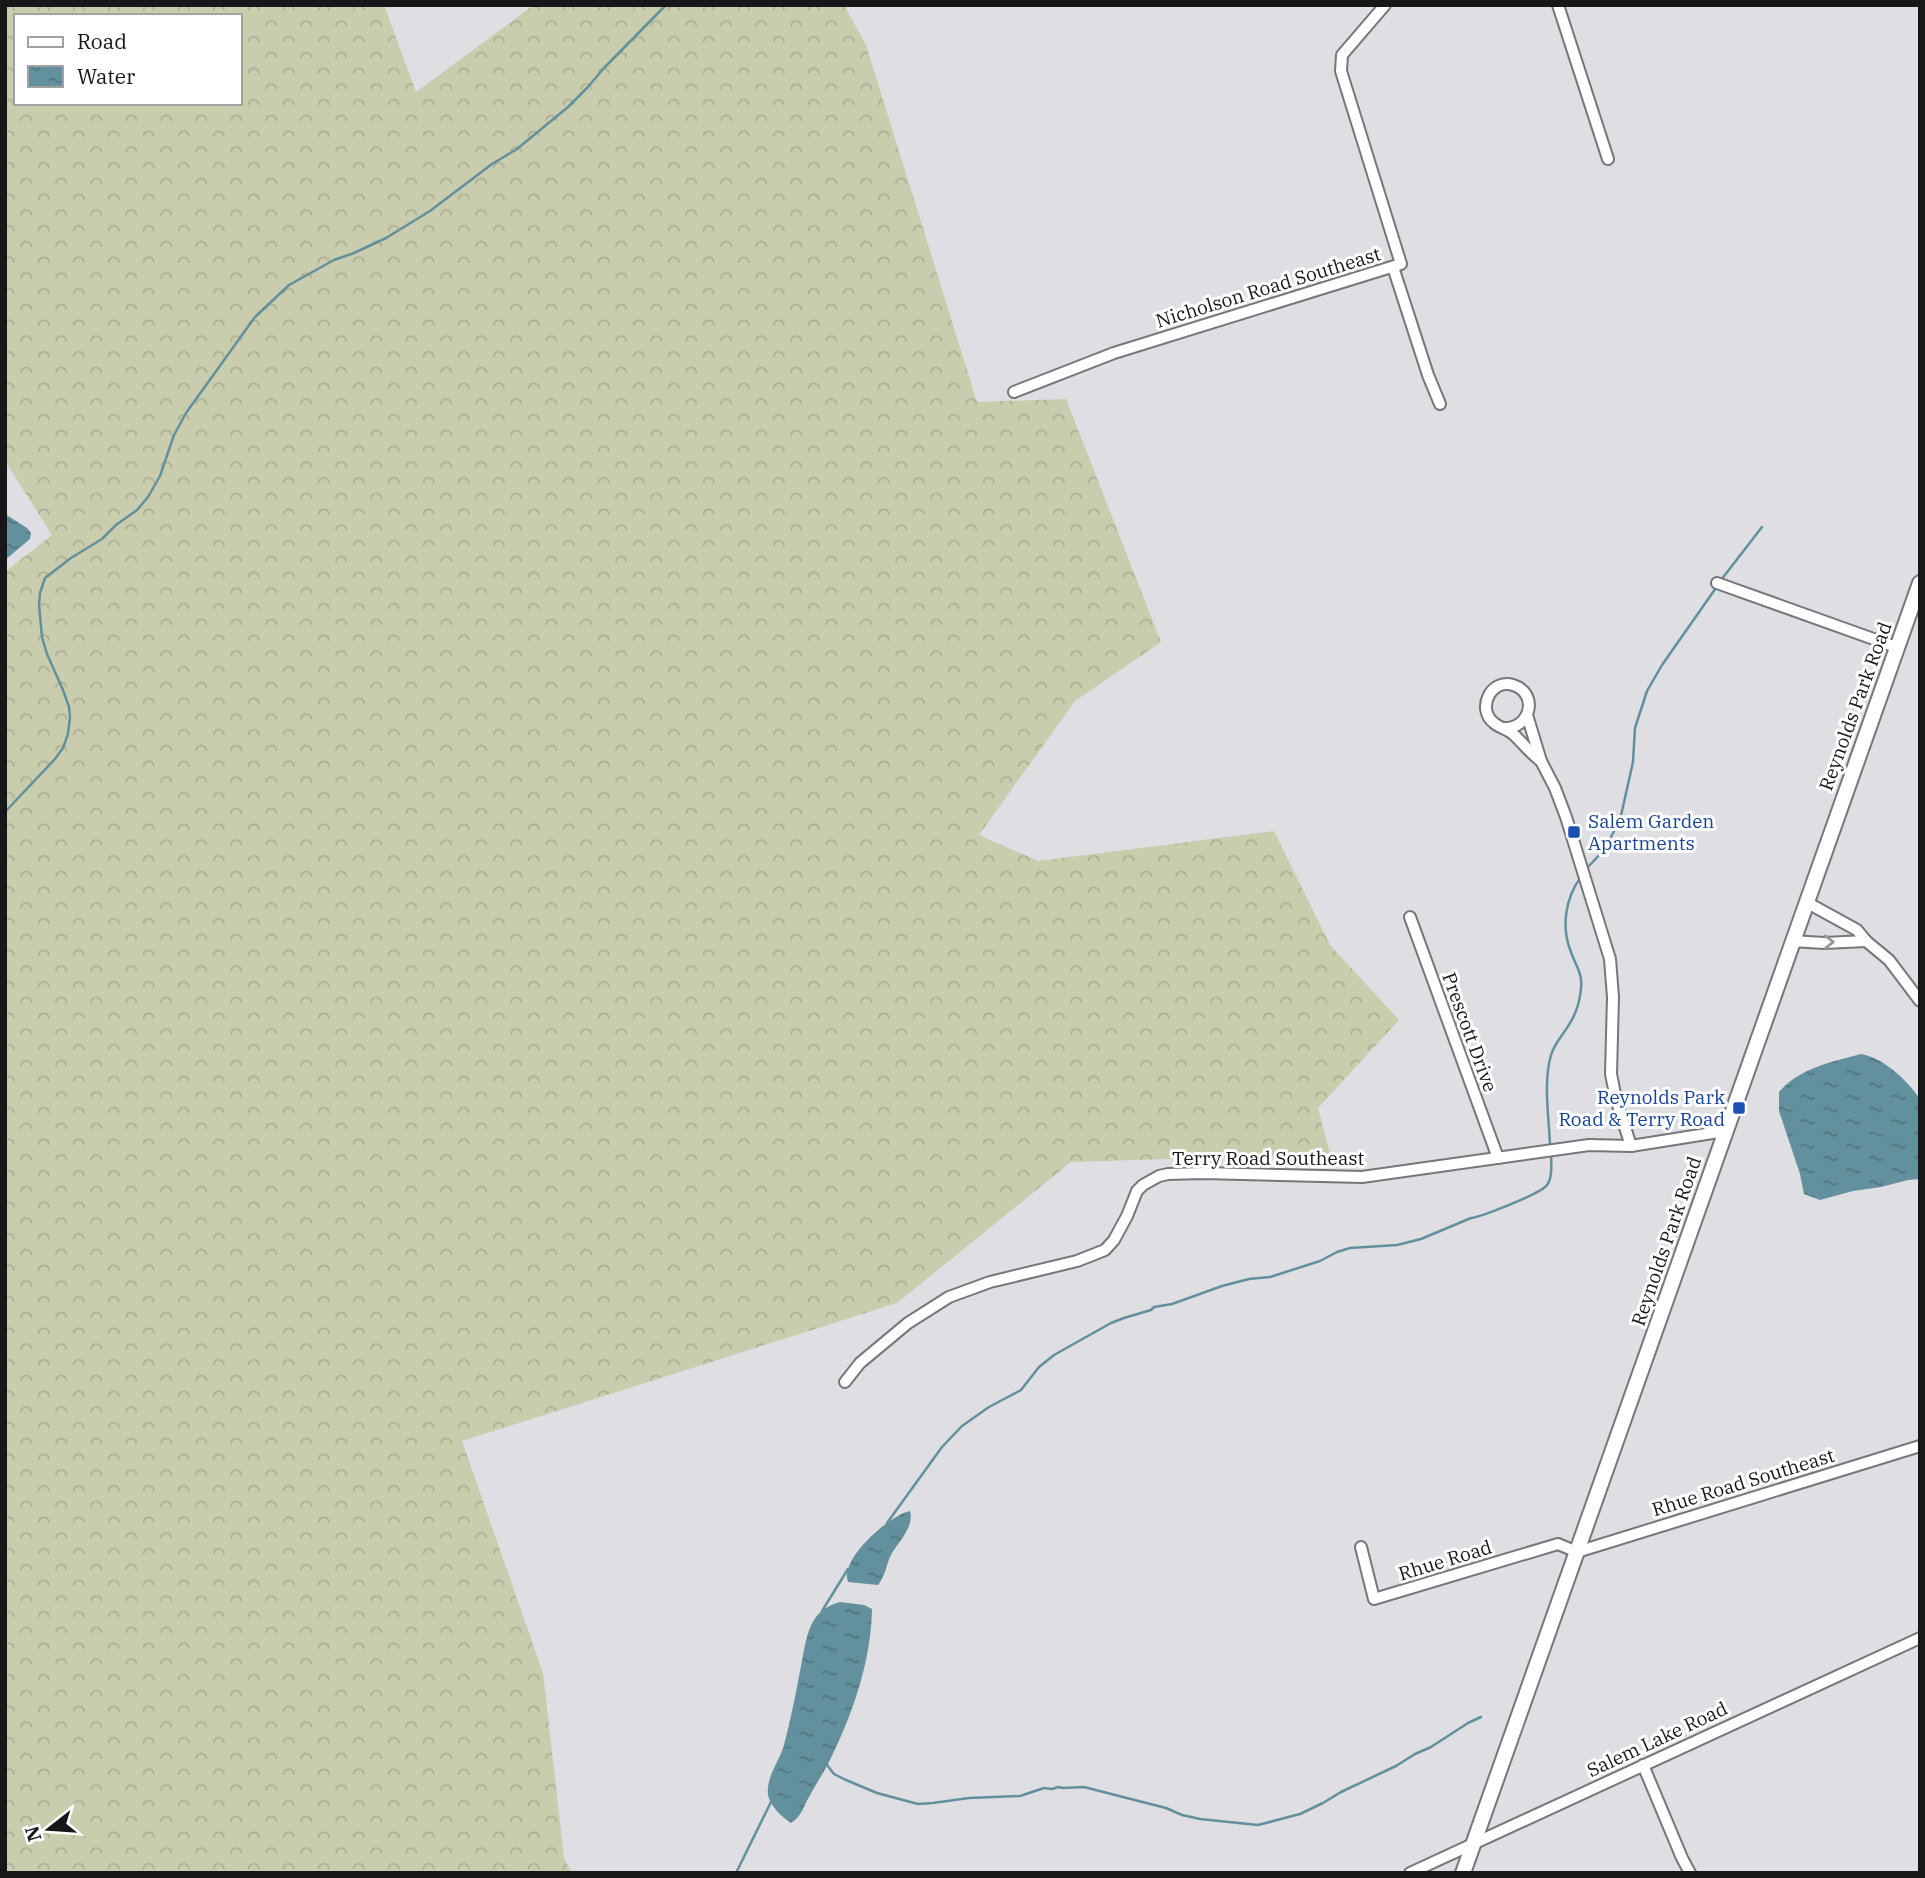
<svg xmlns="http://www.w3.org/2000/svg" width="1925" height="1878" viewBox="0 0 1925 1878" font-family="'IBM Plex Serif',serif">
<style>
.forest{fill:url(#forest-crowns);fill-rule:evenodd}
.water{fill:url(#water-ripples)}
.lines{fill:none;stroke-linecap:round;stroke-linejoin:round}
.stream{stroke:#62909d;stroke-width:2.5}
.minor-casing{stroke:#76767b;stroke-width:14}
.major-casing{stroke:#76767b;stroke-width:18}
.minor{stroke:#fff;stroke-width:10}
.major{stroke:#fff;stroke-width:14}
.oneway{stroke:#979798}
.transit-dot{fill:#1a4fb4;stroke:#fff;stroke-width:2.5}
.labels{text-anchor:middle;stroke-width:6;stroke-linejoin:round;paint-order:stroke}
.street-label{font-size:19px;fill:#171719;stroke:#fff}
.transit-label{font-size:19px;fill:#164399;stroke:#fff;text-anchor:start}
</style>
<defs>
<pattern id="forest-crowns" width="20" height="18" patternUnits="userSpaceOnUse" patternTransform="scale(1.75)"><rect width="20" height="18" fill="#c9cdad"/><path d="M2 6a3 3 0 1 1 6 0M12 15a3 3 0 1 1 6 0" fill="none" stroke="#acaf94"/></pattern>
<pattern id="water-ripples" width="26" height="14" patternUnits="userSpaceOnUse" patternTransform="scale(1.75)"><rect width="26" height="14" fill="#62909d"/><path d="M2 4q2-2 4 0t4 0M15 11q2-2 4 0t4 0" fill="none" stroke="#50757f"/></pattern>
</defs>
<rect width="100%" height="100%" fill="#dedee3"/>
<path class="forest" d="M5 5H384L416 92 534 5H844L866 45 977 402 1066 399 1161 642 1075 701 979 835 1038 861 1274 831 1330 945 1399 1020 1318 1108 1330 1154 1071 1162 897 1303 462 1441 543 1673 564 1858 572 1873H5V572L52 535 5 461ZM16 16H240V103H16Z"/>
<g class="water">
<polygon points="5,514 27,528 31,533 30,539 5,560"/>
<path d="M1861 1054C1885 1059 1906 1079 1920 1099V1179L1908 1180 1881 1187 1853 1191 1820 1200 1804 1194 1800 1174 1779 1111V1092C1800 1068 1831 1062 1861 1054Z"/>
<path d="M910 1511C914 1527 900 1540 892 1553 886 1564 886 1575 878 1585L848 1582C839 1559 890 1515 910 1511Z"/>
<path d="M840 1602 864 1605 872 1609C871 1663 852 1716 828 1764 822 1775 815 1786 809 1797 803 1807 802 1816 791 1823 782 1817 770 1806 768 1795 766 1777 779 1762 784 1745 791 1719 796 1692 801 1666 804 1651 806 1633 814 1620 820 1610 829 1605 840 1602Z"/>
</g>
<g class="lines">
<g class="stream">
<polyline points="1721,580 1762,527"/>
<polyline points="5,812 55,759 63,748 68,734 70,717 69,707 63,690 47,654 42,637 39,605 40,593 45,578 71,558 102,539 116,525 137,510 148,497 160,476 174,435 186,413 255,317 289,285 334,260 354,253 386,238 430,211 492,164 517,149 568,107 587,88 604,68 666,5"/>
<polyline points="1587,868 1604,850 1620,820 1633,762 1635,728 1647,691 1662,665 1718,585"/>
<path d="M1550 1146C1549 1116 1543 1084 1551 1055 1555 1042 1564 1034 1570 1023 1577 1012 1580 1000 1581 988 1583 974 1575 964 1571 952 1561 928 1565 898 1581 877"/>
<path d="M887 1523 942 1447 962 1426 989 1407 1021 1390 1039 1367 1054 1355 1111 1323 1124 1318 1151 1310 1154 1307 1172 1304 1222 1286 1249 1279 1270 1277 1320 1261 1337 1252 1350 1248 1397 1245 1421 1239 1471 1218C1481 1217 1542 1193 1547 1185 1553 1177 1551 1162 1551 1152"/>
<polyline points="822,1611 848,1569"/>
<polyline points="827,1765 834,1774 846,1780 877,1793 918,1804 933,1803 969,1798 1020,1796 1044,1788 1052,1789 1058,1787 1063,1788 1084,1787 1166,1808 1182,1815 1200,1819 1258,1825 1300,1814 1323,1803 1341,1792 1396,1766 1415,1754 1431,1747 1468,1723 1481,1717"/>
<polyline points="736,1873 771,1802"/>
</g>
<g class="minor-casing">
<g id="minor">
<polyline points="1558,5 1608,159"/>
<polyline points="1393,267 1428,375 1440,404"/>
<polyline points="1014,392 1114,353 1401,264 1341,71 1342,55 1385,5"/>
<polyline points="1717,583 1896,647"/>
<polyline points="1527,715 1541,761 1555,788 1566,817 1610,959 1613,997 1611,1074 1616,1099 1631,1146"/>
<path d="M1504 728C1531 729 1539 693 1513 685 1491 678 1476 709 1494 723 1500 728 1507 729 1513 734 1523 743 1530 753 1541 761"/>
<polyline points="1806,902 1857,930 1866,941 1889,960 1920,1001"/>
<polyline points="1410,917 1498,1158"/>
<polyline points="1792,941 1824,943 1866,941"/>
<polyline points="845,1382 860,1363 908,1323 949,1297 990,1282 1077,1261 1105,1250 1114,1240 1127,1216 1137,1191 1143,1185 1159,1176 1168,1174 1203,1173 1362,1177 1589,1145 1631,1146 1725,1131"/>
<polyline points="1361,1547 1374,1599 1558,1544 1577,1552 1920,1446"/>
<polyline points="1643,1765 1682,1858 1690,1873"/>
<polyline points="1410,1873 1920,1638"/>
</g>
</g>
<g class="major-casing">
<polyline id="major" points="1463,1873 1920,583"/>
</g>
<use href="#minor" class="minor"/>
<use href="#major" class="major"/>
</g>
<defs><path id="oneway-chevron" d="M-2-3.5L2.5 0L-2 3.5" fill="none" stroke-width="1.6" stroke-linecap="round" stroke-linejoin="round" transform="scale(1.75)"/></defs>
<use class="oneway" href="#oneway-chevron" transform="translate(1829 942) rotate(-1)"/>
<g class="transit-dot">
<rect x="1567" y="825" width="14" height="14" rx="3.5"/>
<rect x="1732" y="1101" width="14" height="14" rx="3.5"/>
</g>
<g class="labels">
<g class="street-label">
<text transform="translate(1268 287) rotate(-17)" y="7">Nicholson Road Southeast</text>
<text transform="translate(1855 706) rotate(-70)" y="7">Reynolds Park Road</text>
<text transform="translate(1470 1032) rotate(70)" y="7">Prescott Drive</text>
<text x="1268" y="1165">Terry Road Southeast</text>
<text transform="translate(1666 1241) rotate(-71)" y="7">Reynolds Park Road</text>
<text transform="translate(1743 1482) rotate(-17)" y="7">Rhue Road Southeast</text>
<text transform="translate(1445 1560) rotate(-17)" y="7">Rhue Road</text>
<text transform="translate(1657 1739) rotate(-25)" y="7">Salem Lake Road</text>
</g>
<g class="transit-label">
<text x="1588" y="828">Salem Garden<tspan x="1588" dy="22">Apartments</tspan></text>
<text x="1725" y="1104" text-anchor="end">Reynolds Park<tspan x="1725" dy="22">Road &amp; Terry Road</tspan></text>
</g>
</g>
<rect width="1925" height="1878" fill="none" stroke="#171719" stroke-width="14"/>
<rect x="14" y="14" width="228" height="91" fill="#ffffff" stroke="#a2a2a3" stroke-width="2"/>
<rect x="28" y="37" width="35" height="10" fill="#ffffff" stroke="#a2a2a3" stroke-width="2"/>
<text x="77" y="49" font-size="21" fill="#171719">Road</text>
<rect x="28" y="66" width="35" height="21" fill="url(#water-ripples)" stroke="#a2a2a3" stroke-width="2"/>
<text x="77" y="84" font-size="21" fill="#171719">Water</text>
<g transform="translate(49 1829) rotate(253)" stroke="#ffffff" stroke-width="5" paint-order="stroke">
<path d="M0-5L12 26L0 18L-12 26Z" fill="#171719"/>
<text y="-10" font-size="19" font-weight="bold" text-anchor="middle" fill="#171719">N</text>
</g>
</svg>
